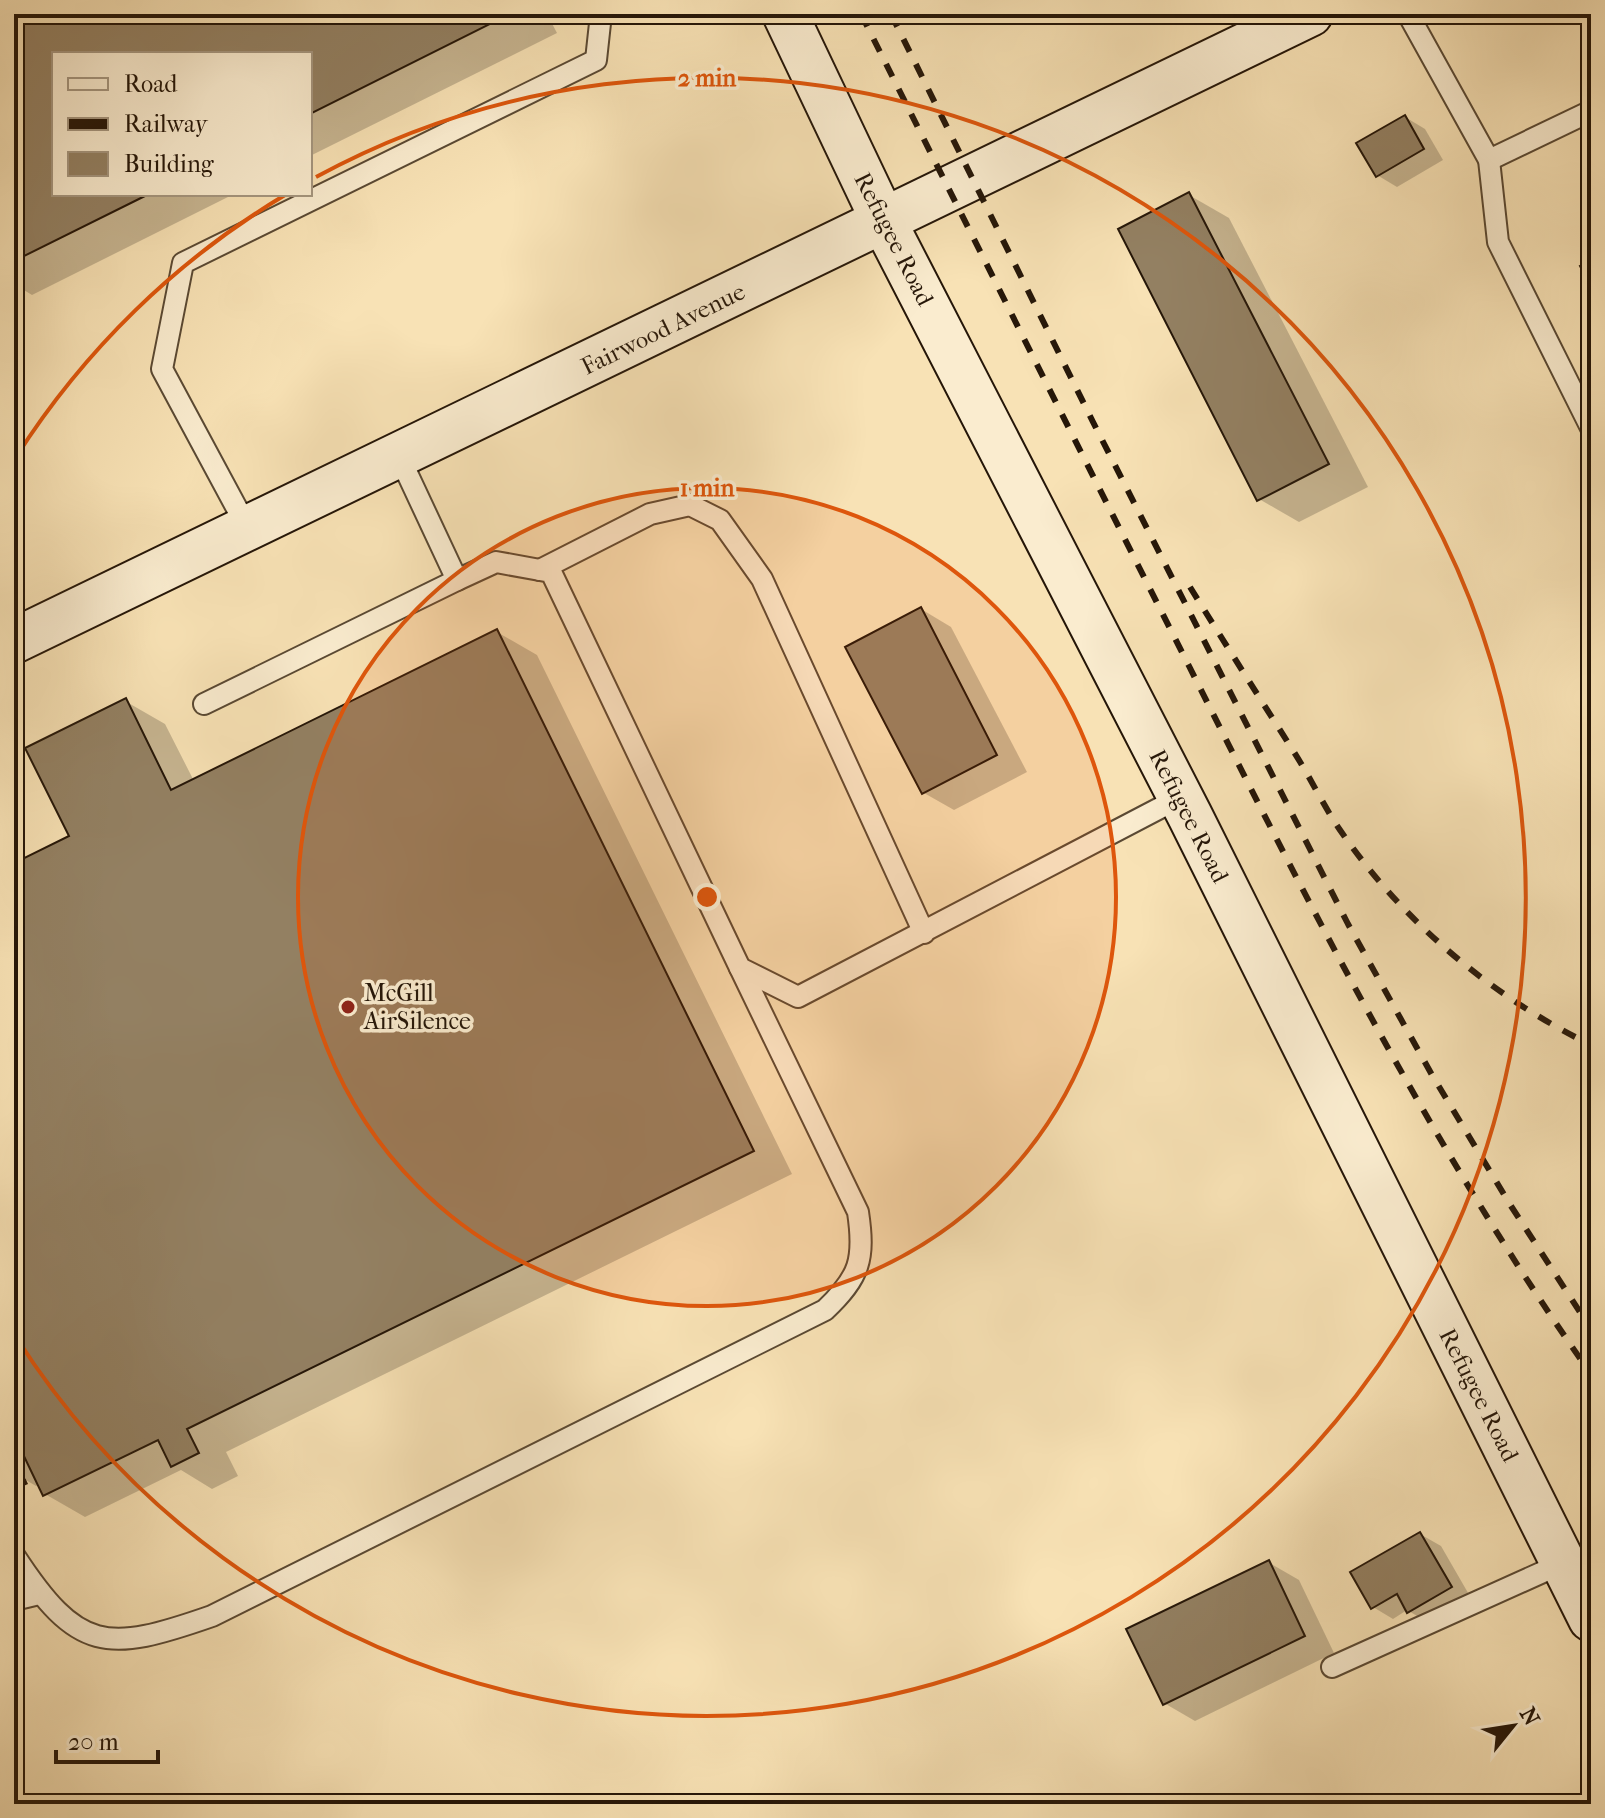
<svg xmlns="http://www.w3.org/2000/svg" width="1605" height="1818" viewBox="0 0 1605 1818" font-family="'IM FELL French Canon',serif">
<style>
.shadow{fill:#0003}
.building{fill:#938062;stroke:#251608;stroke-width:2}
.lines{fill:none;stroke-linecap:round;stroke-linejoin:round}
.lane-casing{stroke:#5a4933;stroke-width:24}
.secondary-casing{stroke:#251608;stroke-width:48}
.lane{stroke:#faeccf;stroke-width:20}
.secondary{stroke:#faeccf;stroke-width:44}
.rail{stroke:#251608;stroke-width:6;stroke-dasharray:14 14;stroke-linecap:butt}
.ring{fill:none;stroke:#de560c;stroke-width:4}
.poi-dot{fill:#8f2418;stroke:#faeccf;stroke-width:3}
.labels{text-anchor:middle;stroke-width:7;stroke-linejoin:round;paint-order:stroke}
.street-label{font-size:24px;fill:#251608;stroke:#faeccf}
.poi-label{font-size:24px;fill:#251608;stroke:#faeccf;text-anchor:start}
.centre{fill:#de560c;stroke:#faeccf;stroke-width:4}
.ring-label{font-size:24px;text-anchor:middle;font-weight:bold;fill:#de560c;stroke:#faeccf;stroke-width:7;stroke-linejoin:round;paint-order:stroke}
</style>
<rect width="100%" height="100%" fill="#f8e2b5"/>
<filter id="stains"><feTurbulence type="fractalNoise" baseFrequency=".0025" numOctaves="4"/><feColorMatrix values="0 0 0 0 .2 0 0 0 0 .09 0 0 0 0 .02 0 0 0 .5 -.17"/></filter>
<radialGradient id="worn" r=".72"><stop offset=".6" stop-color="#630" stop-opacity="0"/><stop offset="1" stop-color="#630" stop-opacity=".3"/></radialGradient>
<g class="shadow">
<polygon points="14,14 547,14 557,33 310,156 310,54 54,54 54,194 234,194 32,295 14,284"/>
<polygon points="1405,117 1425,129 1443,160 1397,187 1377,175"/>
<polygon points="1189,195 1229,218 1368,487 1299,522 1259,499"/>
<polygon points="921,609 951,627 1027,772 954,810 924,793"/>
<polygon points="497,632 537,655 792,1174 226,1452 238,1476 212,1489 181,1470 85,1517 45,1494 40,1484 36,1486 14,1473 14,865 71,837 125,701 165,724 194,781"/>
<polygon points="1420,1534 1441,1546 1471,1598 1429,1623 1407,1610 1393,1619 1373,1607"/>
<polygon points="1268,1562 1299,1580 1334,1653 1195,1721 1164,1703"/>
</g>
<g class="building">
<polygon points="14,14 510,14 310,114 310,54 54,54 54,194 149,194 14,261"/>
<polygon points="1405,115 1424,149 1376,177 1356,143"/>
<polygon points="1189,192 1329,464 1257,501 1118,229"/>
<polygon points="1591,261 1591,287 1580,266"/>
<polygon points="921,607 997,755 922,794 845,647"/>
<polygon points="497,629 754,1151 187,1429 199,1453 171,1467 158,1440 43,1496 21,1450 14,1454 14,863 69,836 25,748 126,698 171,790"/>
<polygon points="1420,1532 1452,1587 1407,1613 1397,1594 1371,1609 1350,1572"/>
<polygon points="1269,1560 1305,1636 1163,1705 1126,1629"/>
</g>
<g class="lines">
<g class="lane-casing">
<g id="lane">
<polyline points="1408,14 1489,160 1498,242 1591,428"/>
<polyline points="1489,160 1591,111"/>
<polyline points="399,456 457,580 496,562 551,572 740,968 798,997 1181,797"/>
<polyline points="248,529 162,369 183,263 596,60 601,14"/>
<polyline points="540,570 650,514 690,505 720,520 762,579 924,933"/>
<polyline points="204,704 457,580"/>
<path d="M14 1555C78 1653 106 1653 212 1616L825 1310C860 1277 865 1259 858 1212L740 968"/>
<polyline points="14,1600 39,1594"/>
<polyline points="1332,1667 1563,1563"/>
</g>
</g>
<g class="secondary-casing">
<g id="secondary">
<polyline points="785,14 884,222 1190,816 1591,1619"/>
<polyline points="14,641 1310,14"/>
</g>
</g>
<use href="#lane" class="lane"/>
<use href="#secondary" class="secondary"/>
<g class="rail">
<path d="M861 14C970 231 1079 449 1189 666 1311 909 1434 1152 1591 1374"/>
<polyline points="891,14 1093,422 1348,924 1432,1075 1511,1206 1591,1329"/>
<path d="M1190 587C1224 642 1259 697 1294 752 1310 777 1323 805 1340 830 1403 922 1491 996 1591 1045"/>
<polyline points="14,1487 36,1477"/>
</g>
</g>
<circle cx="707" cy="897" r="409" fill="#de560c" fill-opacity=".12"/>
<g class="ring">
<circle cx="707" cy="897" r="409"/>
<path d="M16 457A819 819 0 0 1 285 195M316 177A819 819 0 1 1 16 1337"/>
</g>
<circle class="poi-dot" cx="348" cy="1007" r="8"/>
<g class="labels">
<g class="street-label">
<text transform="translate(894 239) rotate(63)" y="8">Refugee Road</text>
<text transform="translate(663 329) rotate(-26)" y="8">Fairwood Avenue</text>
<text transform="translate(1189 816) rotate(63)" y="8">Refugee Road</text>
<text transform="translate(1479 1395) rotate(63)" y="8">Refugee Road</text>
</g>
<g class="poi-label">
<text x="364" y="1001">McGill<tspan x="364" dy="28">AirSilence</tspan></text>
</g>
</g>
<circle cx="707" cy="897" r="12" class="centre"/>
<g class="ring-label">
<text x="707" y="86">2 min</text>
<text x="707" y="496">1 min</text>
</g>
<rect width="1605" height="1818" fill="none" stroke="#f8e2b5" stroke-width="48"/>
<rect x="16" y="16" width="1573" height="1786" fill="none" stroke="#251608" stroke-width="4"/>
<rect x="24" y="24" width="1557" height="1770" fill="none" stroke="#251608" stroke-width="2"/>
<rect x="52" y="52" width="260" height="144" fill="#faeccf" stroke="#a5967f" stroke-width="2"/>
<rect x="68" y="78" width="40" height="12" fill="#faeccf" stroke="#a5967f" stroke-width="2"/>
<text x="124" y="92" font-size="24" fill="#251608">Road</text>
<rect x="68" y="118" width="40" height="12" fill="#251608" stroke="#a5967f" stroke-width="2"/>
<text x="124" y="132" font-size="24" fill="#251608">Railway</text>
<rect x="68" y="152" width="40" height="24" fill="#938062" stroke="#a5967f" stroke-width="2"/>
<text x="124" y="172" font-size="24" fill="#251608">Building</text>
<g transform="translate(1513 1726) rotate(60)" stroke="#faeccf" stroke-width="6" paint-order="stroke">
<path d="M0-6L14 30L0 20L-14 30Z" fill="#251608"/>
<text y="-12" font-size="22" font-weight="bold" text-anchor="middle" fill="#251608">N</text>
</g>
<path d="M56 1750v12h102v-12" fill="none" stroke="#251608" stroke-width="4"/>
<text x="68" y="1750" font-size="24" fill="#251608" stroke="#faeccf" stroke-width="6" paint-order="stroke">20 m</text>
<rect width="100%" height="100%" filter="url(#stains)"/>
<rect width="100%" height="100%" fill="url(#worn)"/>
</svg>
